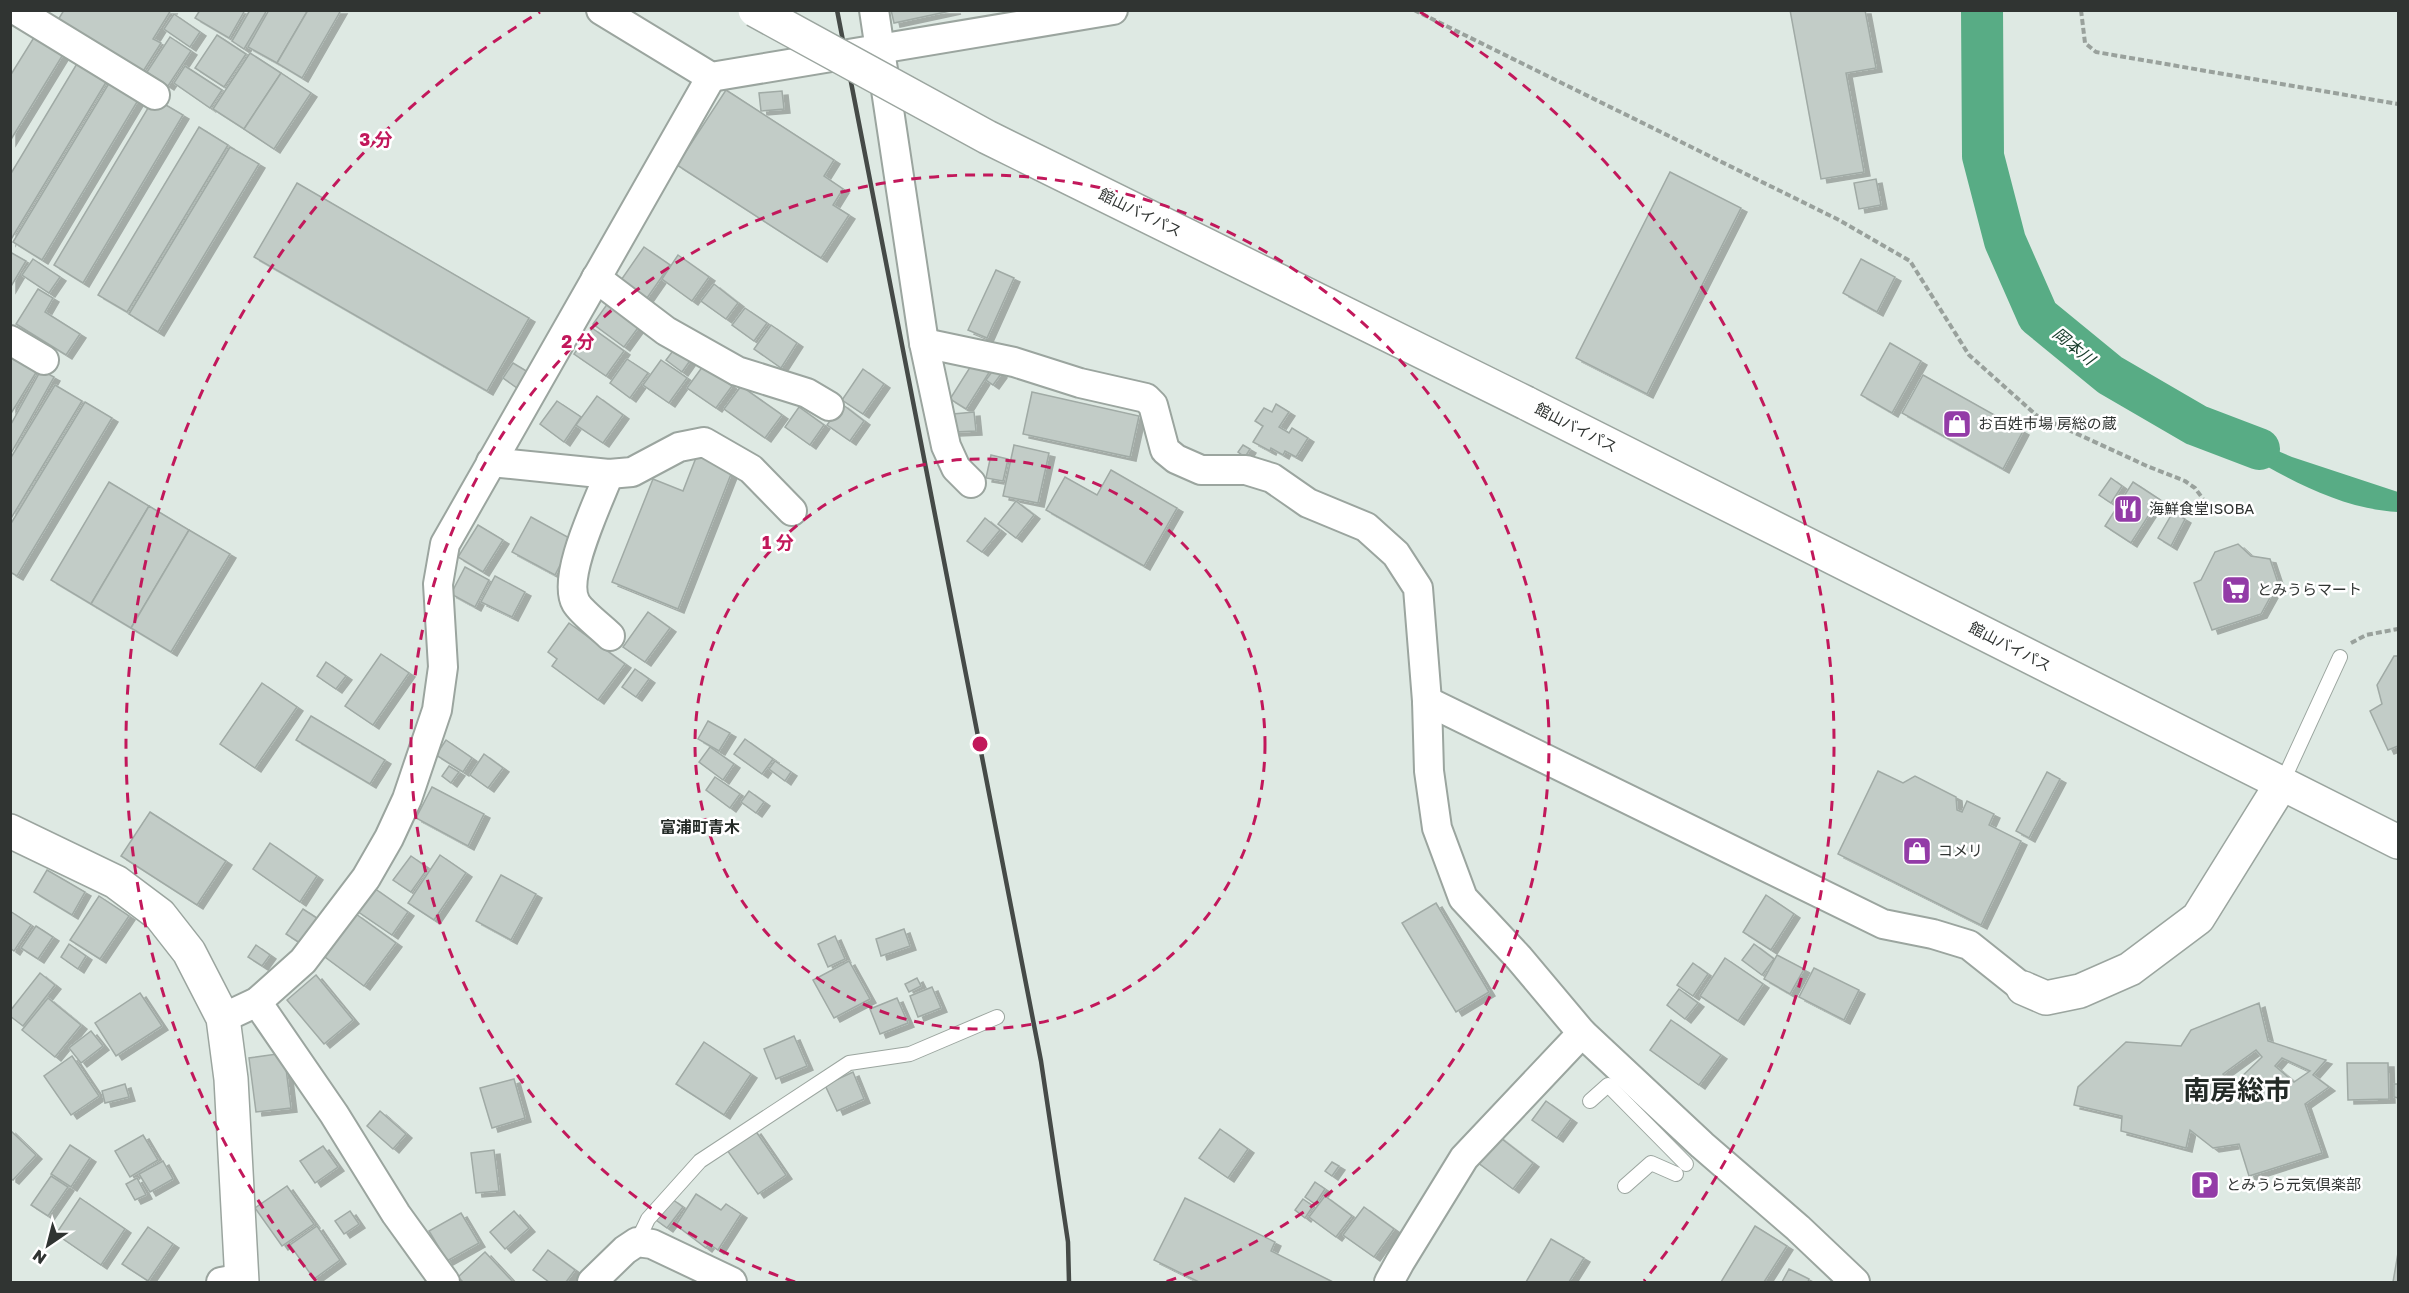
<svg xmlns="http://www.w3.org/2000/svg" width="2409" height="1293" viewBox="0 0 2409 1293" font-family="'Golos Text','Noto Sans JP',sans-serif">
<style>
.water{fill:#58ac85}
.lines{fill:none;stroke-linecap:round;stroke-linejoin:round}
.river{stroke:#58ac85;stroke-width:42}
.building{fill:#c2ccc7;stroke:#a0aaa5;stroke-width:1.5;fill-rule:evenodd;filter:url(#shadow)}
.service-casing{stroke:#9ba59f;stroke-width:16}
.minor-casing{stroke:#9ba59f;stroke-width:32}
.tertiary-casing{stroke:#9ba59f;stroke-width:36}
.trunk-casing{stroke:#9ba59f;stroke-width:36}
.path{stroke:#99a19c;stroke-width:4;stroke-dasharray:6 3;stroke-linecap:butt}
.service{stroke:#fff;stroke-width:14}
.minor{stroke:#fff;stroke-width:28}
.tertiary{stroke:#fff;stroke-width:33}
.trunk{stroke:#fff;stroke-width:33}
.rail{stroke:#454a47;stroke-width:4.5}
.trunk-bridge-casing{stroke:#9ba59f;stroke-width:36;stroke-linecap:butt}
.trunk-bridge{stroke:#fff;stroke-width:33}
.ring{fill:none;stroke:#c2185b;stroke-width:3;stroke-dasharray:10 8}
.labels{text-anchor:middle;stroke-width:5;stroke-linejoin:round;paint-order:stroke}
.street-label{font-size:15px;fill:#303432;stroke:#fff}
.poi-label{font-size:15px;fill:#303432;stroke:#fff;text-anchor:start}
.water-label{font-size:16px;font-style:italic;fill:#1b402f;stroke:#fff}
.neighbourhood-label{font-size:16px;font-weight:bold;fill:#242b27;stroke:#fff}
.town-label{font-size:27px;font-weight:bold;fill:#242b27;stroke:#fff}
.centre{fill:#c2185b;stroke:#fff;stroke-width:3}
.ring-label{font-size:18px;text-anchor:middle;font-weight:bold;fill:#c2185b;stroke:#fff;stroke-width:5;stroke-linejoin:round;paint-order:stroke}
</style>
<defs>
<filter id="shadow"><feDropShadow dx="6" dy="4" stdDeviation="0" flood-color="#0004"/></filter>
</defs>
<rect width="100%" height="100%" fill="#dee9e3"/>
<path class="water" d="M2203 428 2233 432 2292 457 2398 492V512C2327 508 2263 464 2203 428Z"/>
<g class="lines">
<polyline class="river" points="1982,10 1983,156 2005,241 2038,316 2110,375 2196,425 2259,449"/>
</g>
<g class="building">
<polygon points="64,10 171,10 153,39 161,43 142,73 58,20"/>
<polygon points="200,10 245,10 229,38 195,18"/>
<polygon points="250,10 267,10 244,49 232,41"/>
<polygon points="269,10 308,10 277,63 248,47"/>
<polygon points="308,10 341,10 302,78 277,63"/>
<polygon points="891,10 955,10 894,23"/>
<polygon points="1790,10 1865,10 1876,68 1846,73 1864,172 1821,179"/>
<polygon points="174,14 200,32 190,47 164,29"/>
<polygon points="38,31 67,48 10,141 10,76"/>
<polygon points="217,35 246,54 224,87 195,68"/>
<polygon points="170,37 191,51 168,86 147,72"/>
<polygon points="250,53 281,73 244,129 213,109"/>
<polygon points="81,57 111,74 10,241 10,175"/>
<polygon points="185,66 222,90 210,108 174,83"/>
<polygon points="281,73 311,93 274,149 244,129"/>
<polygon points="114,75 143,92 42,260 13,242"/>
<polygon points="726,90 834,160 824,176 843,189 833,205 849,215 821,258 677,165"/>
<polygon points="782,91 784,109 761,111 759,93"/>
<polygon points="154,98 183,115 83,283 54,265"/>
<polygon points="199,127 228,145 127,312 98,295"/>
<polygon points="230,147 259,164 158,332 129,314"/>
<polygon points="1670,172 1741,208 1647,394 1576,358"/>
<polygon points="1876,179 1881,205 1859,209 1854,183"/>
<polygon points="297,183 529,318 487,391 254,257"/>
<polygon points="644,247 670,265 645,301 619,283"/>
<polygon points="10,252 26,261 10,288"/>
<polygon points="678,255 709,277 692,301 662,279"/>
<polygon points="33,259 60,277 49,293 22,275"/>
<polygon points="1861,259 1895,277 1877,312 1843,293"/>
<polygon points="996,270 1014,278 987,338 968,330"/>
<polygon points="714,284 738,303 726,319 701,301"/>
<polygon points="38,289 53,298 45,312 80,334 66,355 16,324"/>
<polygon points="608,303 640,325 624,347 593,324"/>
<polygon points="745,308 767,323 754,341 732,325"/>
<polygon points="771,325 797,343 781,368 754,349"/>
<polygon points="592,328 624,351 606,376 574,354"/>
<polygon points="1890,343 1921,361 1892,413 1861,395"/>
<polygon points="678,344 694,355 682,372 666,360"/>
<polygon points="10,348 40,366 10,415"/>
<polygon points="627,359 648,373 630,398 610,383"/>
<polygon points="661,360 687,378 669,403 643,385"/>
<polygon points="974,361 990,371 966,409 950,399"/>
<polygon points="513,363 528,372 517,388 503,378"/>
<polygon points="703,366 732,386 716,408 687,388"/>
<polygon points="863,369 884,384 863,414 842,400"/>
<polygon points="994,369 1001,374 993,385 986,380"/>
<polygon points="41,370 54,377 10,455 10,426"/>
<polygon points="1923,375 2023,431 2003,469 1902,413"/>
<polygon points="55,385 82,401 10,520 10,459"/>
<polygon points="741,386 782,415 765,438 724,409"/>
<polygon points="1032,392 1139,416 1130,457 1023,434"/>
<polygon points="597,396 623,415 603,443 576,425"/>
<polygon points="557,401 581,417 564,442 540,424"/>
<polygon points="85,402 112,418 17,576 10,572 10,525"/>
<polygon points="842,404 864,421 850,441 827,425"/>
<polygon points="1276,404 1289,412 1279,427 1289,433 1292,428 1308,438 1296,457 1285,451 1283,455 1271,448 1270,451 1253,442 1263,426 1255,421 1264,408 1272,412"/>
<polygon points="799,407 824,425 810,445 785,427"/>
<polygon points="974,412 976,431 954,432 953,414"/>
<polygon points="1014,445 1049,453 1038,503 1003,496"/>
<polygon points="1243,445 1250,449 1245,457 1238,452"/>
<polygon points="699,450 735,464 678,609 612,582 653,479 683,491"/>
<polygon points="991,455 1008,459 1003,481 986,478"/>
<polygon points="1111,470 1177,508 1144,566 1046,510 1065,477 1097,495"/>
<polygon points="2111,478 2122,486 2111,503 2099,495"/>
<polygon points="109,482 149,506 91,604 51,580"/>
<polygon points="2133,482 2159,499 2131,543 2105,526"/>
<polygon points="1016,501 1034,515 1016,538 998,524"/>
<polygon points="149,506 189,530 131,628 91,604"/>
<polygon points="2173,512 2185,519 2171,546 2158,538"/>
<polygon points="531,517 573,540 555,575 512,552"/>
<polygon points="985,518 1000,530 982,552 967,541"/>
<polygon points="478,525 503,540 483,572 458,557"/>
<polygon points="189,530 230,554 171,652 131,628"/>
<polygon points="2238,544 2251,556 2270,559 2278,583 2261,614 2212,630 2194,583 2201,580 2215,552"/>
<polygon points="465,567 489,580 475,607 451,594"/>
<polygon points="495,576 525,592 512,617 481,602"/>
<polygon points="648,612 670,628 645,662 623,647"/>
<polygon points="569,623 625,664 598,700 552,666 557,659 548,652"/>
<polygon points="381,654 409,673 373,725 345,706"/>
<polygon points="2394,656 2398,656 2398,746 2388,750 2370,711 2382,704 2377,685"/>
<polygon points="326,662 346,676 336,689 317,676"/>
<polygon points="635,669 649,679 636,697 622,687"/>
<polygon points="262,683 297,707 255,768 220,744"/>
<polygon points="311,716 385,760 370,784 296,740"/>
<polygon points="708,721 730,733 719,751 698,739"/>
<polygon points="745,739 773,759 762,774 734,754"/>
<polygon points="446,740 472,758 463,772 436,755"/>
<polygon points="710,747 734,764 723,780 699,762"/>
<polygon points="484,754 503,768 488,788 470,775"/>
<polygon points="775,761 791,772 785,781 769,769"/>
<polygon points="449,766 459,772 451,783 442,776"/>
<polygon points="1878,771 1903,783 1915,776 1956,797 1957,810 1962,812 1967,801 1994,814 1989,825 2021,841 1981,925 1838,854"/>
<polygon points="2047,772 2060,779 2029,838 2016,831"/>
<polygon points="715,777 740,794 730,808 706,790"/>
<polygon points="432,787 484,814 468,846 416,818"/>
<polygon points="749,791 764,802 756,813 741,802"/>
<polygon points="150,812 226,861 197,905 121,856"/>
<polygon points="270,843 317,876 300,902 253,869"/>
<polygon points="440,855 466,873 434,920 408,903"/>
<polygon points="411,856 428,868 411,892 393,880"/>
<polygon points="47,870 85,892 72,915 34,892"/>
<polygon points="501,875 536,894 511,940 476,921"/>
<polygon points="374,888 408,912 392,935 357,911"/>
<polygon points="1766,895 1794,914 1771,950 1743,932"/>
<polygon points="99,896 129,916 100,959 70,940"/>
<polygon points="1436,903 1489,992 1456,1012 1402,923"/>
<polygon points="303,909 323,922 306,947 286,934"/>
<polygon points="10,911 31,925 14,951 10,948"/>
<polygon points="356,914 396,943 364,986 325,957"/>
<polygon points="36,926 53,937 38,959 21,948"/>
<polygon points="904,929 910,946 881,956 876,939"/>
<polygon points="835,936 845,959 828,967 818,944"/>
<polygon points="69,944 86,956 78,969 61,957"/>
<polygon points="1754,944 1774,959 1762,975 1742,960"/>
<polygon points="256,945 270,955 262,966 248,957"/>
<polygon points="1777,955 1804,969 1790,994 1764,979"/>
<polygon points="1725,958 1763,984 1738,1021 1700,996"/>
<polygon points="849,961 870,999 834,1018 813,980"/>
<polygon points="1693,963 1708,974 1693,996 1677,985"/>
<polygon points="1814,968 1859,990 1844,1020 1799,997"/>
<polygon points="40,973 55,985 23,1026 10,1016 10,1011"/>
<polygon points="316,975 353,1020 324,1044 287,1000"/>
<polygon points="917,978 921,986 909,992 905,984"/>
<polygon points="932,987 941,1008 918,1017 910,996"/>
<polygon points="1679,989 1698,1003 1685,1019 1667,1005"/>
<polygon points="140,993 162,1026 116,1056 95,1023"/>
<polygon points="48,998 81,1025 55,1057 22,1030"/>
<polygon points="897,998 908,1023 880,1034 870,1009"/>
<path d="M2259 1003 2268 1041 2326 1060 2313 1075 2329 1087 2305 1104 2322 1153 2249 1176 2239 1144 2213 1148 2190 1130 2186 1148 2121 1131 2122 1116 2074 1105 2078 1087 2126 1042 2181 1046 2191 1030ZM2256 1050 2262 1057 2234 1084 2223 1074ZM2282 1058 2310 1071 2294 1082 2275 1066Z"/>
<polygon points="1671,1020 1721,1055 1699,1085 1650,1050"/>
<polygon points="91,1031 103,1046 81,1063 69,1048"/>
<polygon points="794,1036 807,1066 776,1079 764,1049"/>
<polygon points="704,1042 751,1074 724,1115 676,1084"/>
<polygon points="284,1053 291,1108 256,1112 249,1058"/>
<polygon points="72,1056 99,1096 71,1115 44,1076"/>
<polygon points="2347,1063 2388,1063 2389,1099 2348,1100"/>
<polygon points="853,1072 864,1099 837,1111 825,1085"/>
<polygon points="514,1079 525,1118 492,1128 480,1088"/>
<polygon points="125,1084 129,1097 105,1103 102,1091"/>
<polygon points="2394,1084 2398,1084 2398,1098 2394,1097"/>
<polygon points="1546,1101 1571,1119 1557,1138 1532,1120"/>
<polygon points="380,1111 406,1134 393,1149 367,1126"/>
<polygon points="1220,1129 1248,1149 1228,1178 1199,1158"/>
<polygon points="10,1130 36,1155 13,1180 10,1178"/>
<polygon points="755,1130 786,1175 758,1194 727,1150"/>
<polygon points="1493,1132 1533,1163 1513,1189 1473,1159"/>
<polygon points="143,1135 158,1160 130,1177 115,1151"/>
<polygon points="70,1145 90,1158 71,1187 51,1174"/>
<polygon points="323,1146 338,1167 315,1183 300,1161"/>
<polygon points="494,1150 499,1191 476,1193 471,1153"/>
<polygon points="163,1161 173,1179 150,1192 139,1174"/>
<polygon points="1332,1162 1339,1166 1332,1176 1325,1171"/>
<polygon points="51,1176 68,1187 48,1216 31,1205"/>
<polygon points="137,1178 146,1195 135,1200 126,1184"/>
<polygon points="1315,1182 1325,1189 1315,1204 1305,1197"/>
<polygon points="287,1186 314,1224 282,1246 255,1208"/>
<polygon points="696,1194 721,1210 726,1204 741,1214 718,1250 709,1244 706,1248 676,1225"/>
<polygon points="1325,1196 1352,1216 1336,1237 1309,1217"/>
<polygon points="80,1198 125,1229 101,1265 56,1234"/>
<polygon points="1185,1198 1275,1242 1271,1251 1333,1282 1199,1282 1154,1260"/>
<polygon points="672,1199 683,1207 667,1228 656,1220"/>
<polygon points="1303,1199 1313,1206 1305,1218 1295,1210"/>
<polygon points="1364,1207 1394,1229 1374,1257 1343,1235"/>
<polygon points="350,1211 359,1224 344,1234 335,1221"/>
<polygon points="514,1211 529,1228 505,1249 490,1232"/>
<polygon points="461,1213 479,1243 447,1261 429,1231"/>
<polygon points="317,1226 340,1260 314,1279 290,1245"/>
<polygon points="1755,1226 1787,1246 1764,1282 1721,1282"/>
<polygon points="148,1227 173,1244 148,1281 122,1264"/>
<polygon points="1551,1239 1584,1258 1569,1282 1526,1282"/>
<polygon points="548,1250 575,1270 566,1282 549,1282 533,1270"/>
<polygon points="485,1252 513,1282 463,1282 458,1277"/>
<polygon points="2398,1253 2398,1282 2393,1282"/>
<polygon points="1789,1269 1809,1279 1808,1282 1782,1282"/>
</g>
<g class="lines">
<g class="service-casing">
<g id="service">
<polyline points="2282,783 2340,657"/>
<polyline points="1590,1101 1608,1085 1686,1164"/>
<polyline points="1625,1186 1651,1163 1676,1174"/>
<polyline points="637,1242 648,1219 700,1161 849,1063 910,1054 997,1017"/>
</g>
</g>
<g class="minor-casing">
<g id="minor">
<polyline points="16,10 155,95"/>
<polyline points="601,10 711,77 1113,10"/>
<polyline points="874,10 924,343 946,446 956,468 971,483"/>
<polyline points="596,278 666,331 737,371 807,393 829,406"/>
<polyline points="10,340 44,360"/>
<polyline points="924,343 1014,362 1080,383 1146,398 1153,405 1165,450 1176,459 1201,470 1246,470 1272,478 1308,503 1366,527 1396,554 1418,588 1427,701 1429,771 1437,828 1463,898 1519,958 1582,1033 1702,1145 1798,1228 1855,1282"/>
<polyline points="491,462 609,474 632,472 679,447 704,442 751,469 792,511"/>
<path d="M609 474C599 501 561 577 576 603 582 613 601 627 610 636"/>
<polyline points="1427,701 1883,924 1933,934 1969,945 2023,988"/>
<polyline points="257,1002 334,1114 396,1214 445,1282"/>
<polyline points="223,1018 257,1002 303,961 366,878 389,838 407,799 437,710 443,667 438,584 445,544 711,77"/>
<polyline points="221,1282 242,1278"/>
<polyline points="592,1282 625,1250 637,1242 652,1244 732,1282"/>
<polyline points="1389,1282 1400,1262 1464,1158 1582,1033"/>
</g>
</g>
<g class="tertiary-casing">
<g id="tertiary">
<polyline points="10,831 116,882 160,915 189,952 223,1018 231,1079 242,1282"/>
<polyline points="2023,988 2046,998 2080,991 2130,969 2198,918 2282,783"/>
</g>
</g>
<g class="trunk-casing">
<polyline id="trunk" points="1526,403 2398,842"/>
</g>
<g class="path">
<polyline points="1414,10 1839,220 1910,261 1969,355 2036,415 2147,466 2185,481 2195,488 2203,499"/>
<polyline points="2081,10 2085,43 2096,52 2398,104"/>
<polyline points="2351,643 2366,635 2398,629"/>
</g>
<use href="#service" class="service"/>
<use href="#minor" class="minor"/>
<use href="#tertiary" class="tertiary"/>
<use href="#trunk" class="trunk"/>
<polyline class="rail" points="837,10 1041,1061 1068,1242 1069,1282"/>
<g class="trunk-bridge-casing">
<polyline id="trunk-bridge" points="755,10 987,137 1526,403"/>
</g>
<use href="#trunk-bridge" class="trunk-bridge"/>
</g>
<g class="ring">
<circle cx="980" cy="744" r="285"/>
<path d="M795 1282A569 569 0 1 1 1165 1282"/>
<path d="M316 1281A854 854 0 0 1 540 12M1420 12A854 854 0 0 1 1644 1281"/>
</g>
<defs>
<g id="shop-square" transform="scale(1.5)"><rect x="-9" y="-9" width="18" height="18" rx="4" fill="#933ba7" stroke="#fff"/><path d="M-5-2.5h2.3a2.7 3.5 0 0 1 5.4 0H5L5.5 6h-11ZM-1.5-2.5h3a1.5 2.3 0 0 0-3 0Z" fill="#fff"/></g>
<g id="restaurant-square" transform="scale(1.5)"><rect x="-9" y="-9" width="18" height="18" rx="4" fill="#933ba7" stroke="#fff"/><path d="M-5-6h1v4h1v-4h1v4h1v-4h1v5L-1.5 .5V6h-2V.5L-5-1ZM5-6V6H3V1.5H1.5Q1.5-4 5-6Z" fill="#fff"/></g>
<g id="supermarket-square" transform="scale(1.5)"><rect x="-9" y="-9" width="18" height="18" rx="4" fill="#933ba7" stroke="#fff"/><path d="M-6-5.5h2.5l.6 2H6L4.5 2H-2.5L-4.4-4H-6ZM-1.5 3.2a1.3 1.3 0 1 0 .1 0ZM3 3.2a1.3 1.3 0 1 0 .1 0Z" fill="#fff"/></g>
<g id="parking-square" transform="scale(1.5)"><rect x="-9" y="-9" width="18" height="18" rx="4" fill="#933ba7" stroke="#fff"/><path d="M-3.5-5.5H1a3.5 3.5 0 0 1 0 7H-1V5.5H-3.5ZM-1-3.4V-.6H.8a1.4 1.4 0 0 0 0-2.8Z" fill="#fff"/></g>
</defs>
<g fill-rule="evenodd">
<use href="#shop-square" x="1957" y="424"/>
<use href="#restaurant-square" x="2128" y="509"/>
<use href="#supermarket-square" x="2236" y="590"/>
<use href="#shop-square" x="1917" y="851"/>
<use href="#parking-square" x="2205" y="1185"/>
</g>
<g class="labels">
<g class="street-label">
<text transform="translate(1140 213) rotate(26)" y="5">館山バイパス</text>
<text transform="translate(1576 428) rotate(27)" y="5">館山バイパス</text>
<text transform="translate(2010 647) rotate(27)" y="5">館山バイパス</text>
</g>
<g class="poi-label">
<text x="1978" y="429">お百姓市場 房総の蔵</text>
<text x="2149" y="514">海鮮食堂ISOBA</text>
<text x="2257" y="595">とみうらマート</text>
<text x="1938" y="856">コメリ</text>
<text x="2226" y="1190">とみうら元気倶楽部</text>
</g>
<g class="water-label">
<text transform="translate(2074 346) rotate(39)" y="6">岡本川</text>
</g>
<g class="neighbourhood-label">
<text x="700" y="833">富浦町青木</text>
</g>
<g class="town-label">
<text x="2237" y="1100">南房総市</text>
</g>
</g>
<circle cx="980" cy="744" r="9" class="centre"/>
<g class="ring-label">
<text x="376" y="146">3 分</text>
<text x="578" y="348">2 分</text>
<text x="778" y="549">1 分</text>
</g>
<rect width="2409" height="1293" fill="none" stroke="#303432" stroke-width="24"/>
<g transform="translate(48 1245) rotate(215)" stroke="#ffffff" stroke-width="4.5" paint-order="stroke">
<path d="M0-4.5L10 22L0 15L-10 22Z" fill="#303432"/>
<text y="-9" font-size="16" font-weight="bold" text-anchor="middle" fill="#303432">N</text>
</g>
</svg>
